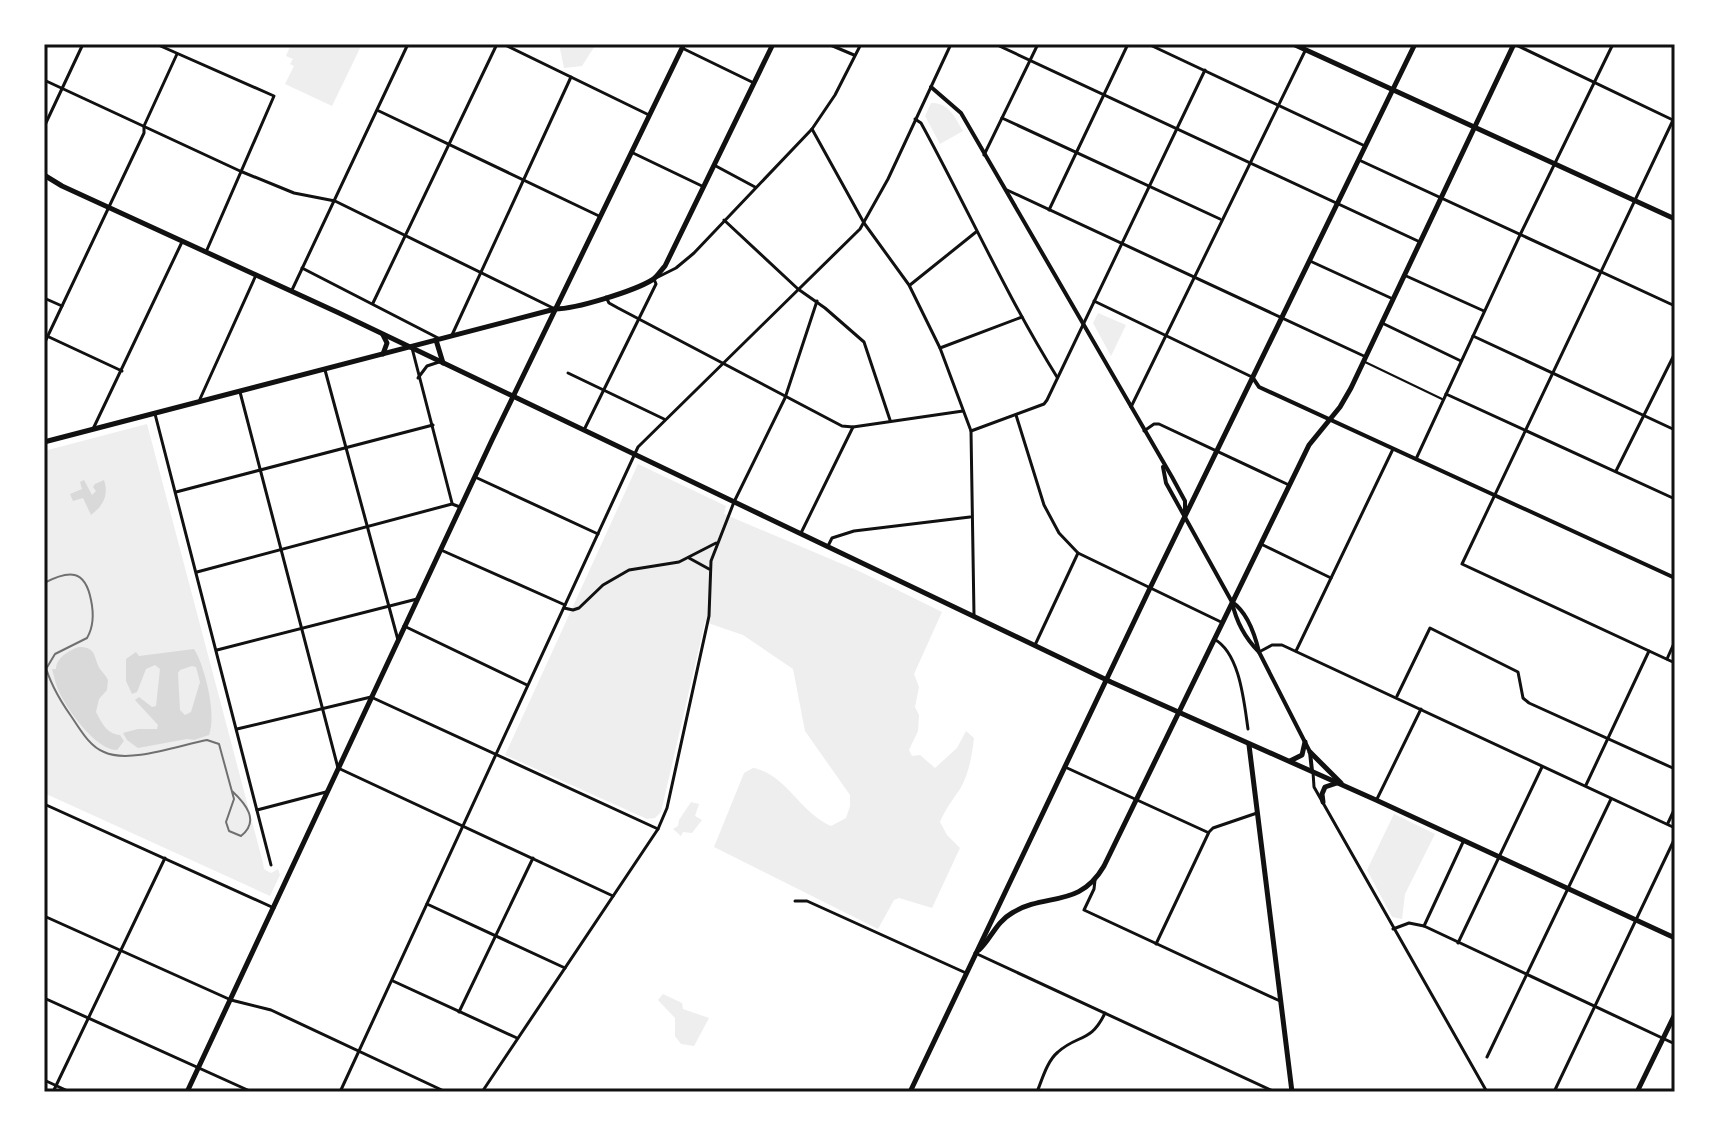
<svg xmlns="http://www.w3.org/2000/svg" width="1719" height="1136" viewBox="0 0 1719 1136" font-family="Figtree,sans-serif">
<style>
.green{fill:#eee}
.water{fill:#d9d9d9;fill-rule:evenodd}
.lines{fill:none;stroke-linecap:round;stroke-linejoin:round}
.service{stroke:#111;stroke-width:2}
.minor{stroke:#111;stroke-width:3}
.tertiary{stroke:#111;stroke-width:4}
.secondary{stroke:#111;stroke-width:5}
.primary{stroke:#111;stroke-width:5}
.rail{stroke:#707070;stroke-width:2}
.neatline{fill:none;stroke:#111;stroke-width:3}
</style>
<rect width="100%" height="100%" fill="#fff"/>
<g class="green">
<polygon points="291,44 362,44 332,106 285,84 294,66 290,64 293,59 286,56"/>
<polygon points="559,44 596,44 582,66 564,68"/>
<path d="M931 103C948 102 955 117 963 131L940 144 925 116Z"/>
<polygon points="1098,313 1126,325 1111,356 1093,323"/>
<polygon points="147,424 263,863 264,869 271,873 278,869 280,875 270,896 44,793 44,451"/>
<path d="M638 464 726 506 724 514 861 572 942 612 914 674 919 687 915 707 919 715 918 731 909 750 912 756 920 755 935 768 957 748 966 731 974 738C972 755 969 774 960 789 952 801 946 808 940 822L947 835 960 848 932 908 899 898 894 900 878 929 714 847 744 773 753 768C786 774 800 813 831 826L846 818 850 806V795L805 731 793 669 743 635 705 622 661 812 655 818 647 819 505 755Z"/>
<polygon points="691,802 699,804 695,816 702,820 692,833 683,832 681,836 673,829 678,826 679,820"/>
<polygon points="1394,814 1435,834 1405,894 1402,919 1392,917 1367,870"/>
<polygon points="663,994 682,1003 683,1009 709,1018 694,1046 681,1044 675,1036 675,1018 658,1000"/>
</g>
<g class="water">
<path d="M84 480 92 495 96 491 93 487 95 484 104 480C109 495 103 506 91 515L83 498 73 501 70 494 82 489 80 482Z"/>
<path d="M79 647C97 647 93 657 100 669 103 673 106 676 108 680L107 690 99 699 96 712C101 721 106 734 120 735L124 741 117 750C96 751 64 706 57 687 55 682 54 675 52 669H56C56 658 69 650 79 647Z"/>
<path d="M194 649C205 666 217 716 209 735L194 740 187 739 138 748 127 740 123 733 138 729H157L158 725 135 700 139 697 152 707 156 706 160 669 155 665 146 669 137 692 132 694 126 681V659L136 652 139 656ZM192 666 196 667 200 682 191 712 185 715 180 710 178 673 180 670Z"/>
</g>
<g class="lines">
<polyline class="service" points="1365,362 1442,399"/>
<g class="minor">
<polyline points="156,44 274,96 206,252"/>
<polyline points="503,44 649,115"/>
<polyline points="828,44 854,55"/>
<polyline points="995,44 1420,242"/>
<polyline points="1148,44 1365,146"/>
<polyline points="1514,44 1675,121"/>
<polyline points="682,48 754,83"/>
<polyline points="44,80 240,171 294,193 335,201 555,309"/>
<polyline points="379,111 599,216"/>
<polyline points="1675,116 1462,564 1675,663"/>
<polyline points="1002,118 1220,219"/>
<path d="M915 119 921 123C967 207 1006 295 1057 377"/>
<polyline points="44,127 83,44"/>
<polyline points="812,129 864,223 909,285 940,348 971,431 974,615"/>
<polyline points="631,152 704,187"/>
<polyline points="984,155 1038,44"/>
<polyline points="1359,160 1675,306"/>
<polyline points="714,165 755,187"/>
<polyline points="1007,190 1366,357"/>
<polyline points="1049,210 1128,44"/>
<polyline points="724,220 798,289 825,308 864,342 890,420"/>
<polyline points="1310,261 1393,299"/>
<polyline points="302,268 440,339"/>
<polyline points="1404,275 1484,311"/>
<polyline points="910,285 976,232"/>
<polyline points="292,290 408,44"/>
<polyline points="606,297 609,303 618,308 842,426 853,427 963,411"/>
<polyline points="44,298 62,306"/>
<polyline points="1094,301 1252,377"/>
<polyline points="373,303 497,44"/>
<polyline points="1382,323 1461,361"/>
<polyline points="452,335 571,77"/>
<polyline points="1473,336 1675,430"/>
<polyline points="49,337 122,371"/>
<polyline points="44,344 144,133 144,126 177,54"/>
<polyline points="412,348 452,503"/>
<polyline points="940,348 1022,317"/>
<polyline points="325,370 398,640"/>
<polyline points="568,373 664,419"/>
<polyline points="418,378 427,366 439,362"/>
<polyline points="240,392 338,768 613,896"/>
<polyline points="1446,394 1675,499"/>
<polyline points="200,399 256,275"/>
<polyline points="1131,407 1305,51"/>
<polyline points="155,414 271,865"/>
<polyline points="1016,415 1044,505 1059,533 1078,553 1221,622"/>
<polyline points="93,429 182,242"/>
<polyline points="584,430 656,284 654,279 676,268 694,253 812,129 835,95 861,44"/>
<polyline points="971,431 1044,404 1047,400 1205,70"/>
<polyline points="1144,431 1154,424 1159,424 1289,485"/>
<polyline points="1416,459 1520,235 1613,44"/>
<polyline points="1616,471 1675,353"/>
<polyline points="475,477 598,534"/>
<polyline points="176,492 433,425"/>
<polyline points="801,533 853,427"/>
<polyline points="1263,545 1331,578"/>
<polyline points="828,546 832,538 854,531 970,517"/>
<polyline points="441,550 565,605"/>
<polyline points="689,558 709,569"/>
<polyline points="197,572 452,504 460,507"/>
<polyline points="564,608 573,610 579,608 603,585 629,570 679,562 716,543"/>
<polyline points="404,626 527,685"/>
<path d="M1214 639C1240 653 1244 702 1248 729"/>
<polyline points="1035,645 1078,553"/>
<polyline points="217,650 417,599"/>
<polyline points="1296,651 1393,449"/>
<polyline points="1259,652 1272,645 1282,645 1675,828"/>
<polyline points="1667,659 1675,641"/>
<polyline points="1397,696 1430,628 1518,672 1523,698 1529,703 1675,769"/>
<polyline points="237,729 371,697 658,829"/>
<polyline points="1065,767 1207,832"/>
<polyline points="1313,772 1314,787 1487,1092"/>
<polyline points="1586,785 1649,651"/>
<polyline points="1377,799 1421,709"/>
<polyline points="44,804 274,908"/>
<polyline points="257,810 326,792"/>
<polyline points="1668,823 1675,808"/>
<polyline points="1095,880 1094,889 1084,910 1280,1001"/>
<polyline points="795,901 807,901 966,973"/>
<polyline points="427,904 565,968"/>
<polyline points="44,916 231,1000 271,1010 446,1092"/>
<polyline points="1424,926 1464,840"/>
<polyline points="1393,929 1409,923 1424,926 1675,1044"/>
<polyline points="1458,943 1542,767"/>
<polyline points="1156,944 1209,832 1213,828 1257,813"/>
<polyline points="975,953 1275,1092"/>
<polyline points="393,981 517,1038"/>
<polyline points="44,998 252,1092"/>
<polyline points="459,1012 533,858"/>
<polyline points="1487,1057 1611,799"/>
<polyline points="44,1080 70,1092"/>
<polyline points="53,1092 165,858"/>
<polyline points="340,1092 638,447 860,229 888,179 951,44"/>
<polyline points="482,1092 658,829 667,808 709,616 711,561 734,502 785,398 817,301"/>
<path d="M1037 1092C1042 1080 1047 1061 1058 1052 1078 1034 1091 1043 1105 1013"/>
<polyline points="1554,1092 1675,838"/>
</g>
<g class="tertiary">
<polyline points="931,87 961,113 1172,477 1185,501 1185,515"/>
<polyline points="1253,378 1259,387 1675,578"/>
<path d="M1163 467 1166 483 1232 602C1236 621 1245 638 1259 652"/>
<path d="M1232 602C1247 612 1255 635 1259 652L1310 752 1312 771"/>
</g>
<g class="secondary">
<polyline points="1293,44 1675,219"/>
<polyline points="44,175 62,186 339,313 1111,682 1376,800 1675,938"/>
<polyline points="436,340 443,363"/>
<polyline points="383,354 387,343 383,335"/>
<polyline points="44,442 555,309"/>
<polyline points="1249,745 1292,1092"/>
<polyline points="1310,752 1341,783"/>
<polyline points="1290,761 1302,755 1305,742"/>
<polyline points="1323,802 1322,794 1325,787 1337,783"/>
<path d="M979 950C991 939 996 922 1012 913 1046 892 1079 909 1104 866L1309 445 1340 407 1351 388 1514 44"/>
<polyline points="910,1092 1151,586 1415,44"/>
<polyline points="1637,1092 1675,1014"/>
</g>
<g class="primary">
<path d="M555 309C576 309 634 291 652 280 657 277 661 270 665 266L773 44"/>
<polyline points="187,1092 492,440 684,44"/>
</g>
<g class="rail">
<path d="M44 583C69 570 85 569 91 600 94 614 94 626 87 638L55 654 46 669"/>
<path d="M44 661C49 682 59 699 71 716 80 729 89 746 104 752 129 764 180 745 207 740L219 744 234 799 226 822 229 831 241 836C260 821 246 804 232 791"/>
</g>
</g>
<rect width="1719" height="1136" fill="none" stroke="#ffffff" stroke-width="92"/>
<rect x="46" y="46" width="1627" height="1044" class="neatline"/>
</svg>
